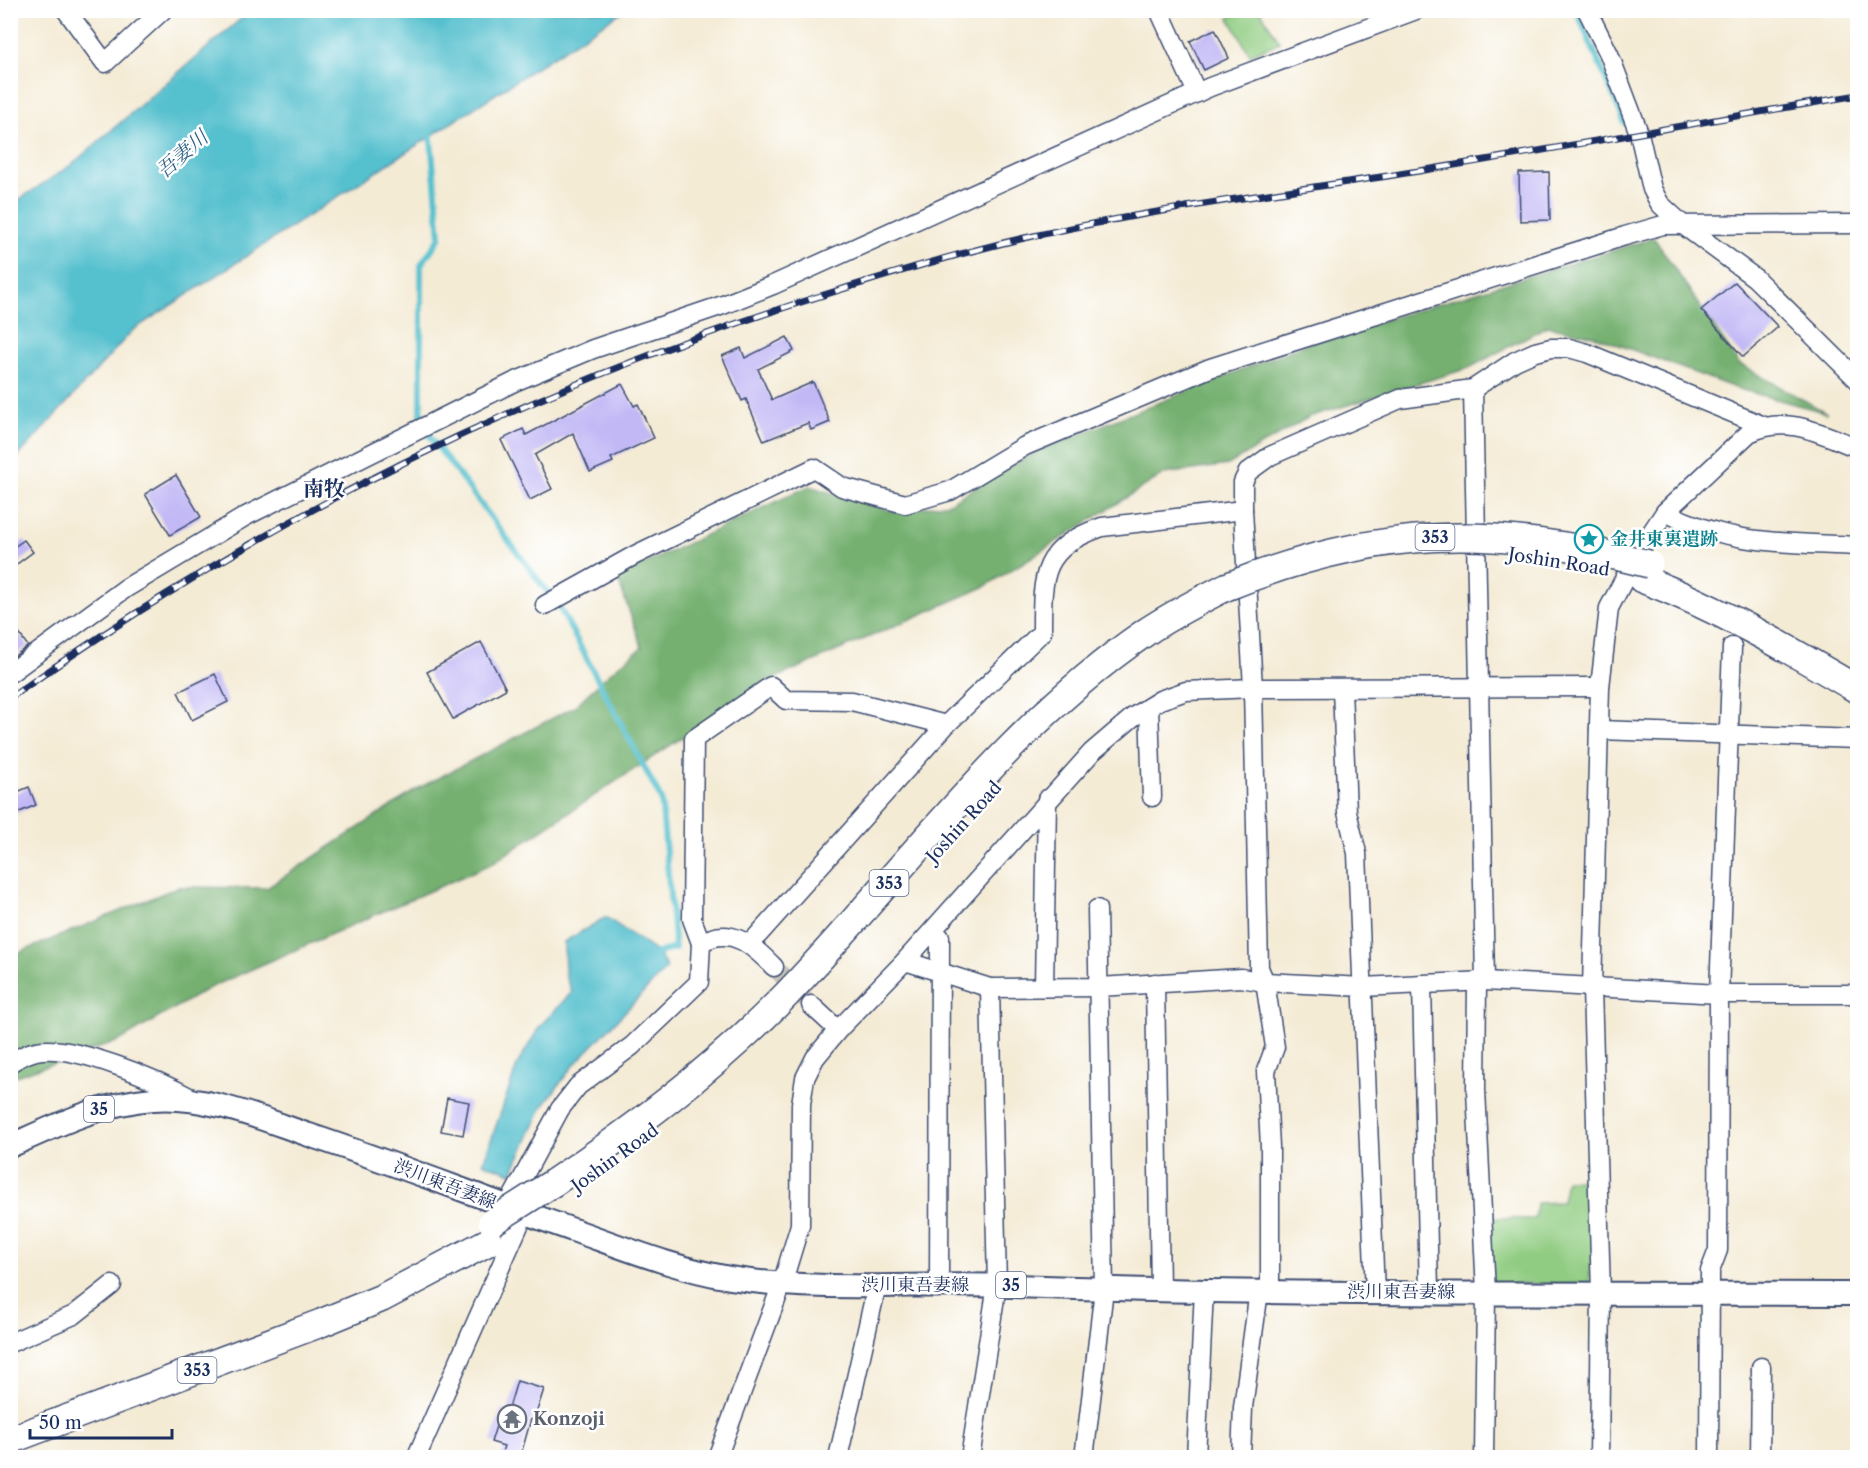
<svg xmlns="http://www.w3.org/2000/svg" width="1868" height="1468" viewBox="0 0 1868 1468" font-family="'Libre Caslon Text','Noto Serif JP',serif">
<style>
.green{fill:#90cc81;stroke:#567e70;stroke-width:1.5}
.forest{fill:#74b06f;stroke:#487066;stroke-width:1.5}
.water{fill:#54c0ce;stroke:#387896;stroke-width:1.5}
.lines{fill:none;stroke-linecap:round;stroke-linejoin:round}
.stream{stroke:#54c0ce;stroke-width:6}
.building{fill:#c1b8f5}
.minor-tunnel{stroke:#c9c5bd;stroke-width:18;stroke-dasharray:18 9;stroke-linecap:butt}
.minor-casing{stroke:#3c4b70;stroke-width:21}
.major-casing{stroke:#3c4b70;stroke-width:26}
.highway-casing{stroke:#3c4b70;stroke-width:30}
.minor{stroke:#fff;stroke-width:18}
.major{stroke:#fff;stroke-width:22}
.highway{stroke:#fff;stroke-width:27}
.rail-casing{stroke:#1b2f5e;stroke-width:7}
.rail{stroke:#fff;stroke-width:4.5;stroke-dasharray:14;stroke-linecap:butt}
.highway-bridge-casing{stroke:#3c4b70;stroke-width:30;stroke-linecap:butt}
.highway-bridge{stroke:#fff;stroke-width:27}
.labels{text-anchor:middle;stroke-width:5;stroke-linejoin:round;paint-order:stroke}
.shield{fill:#fff;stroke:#5f6d8e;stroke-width:1.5}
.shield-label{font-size:16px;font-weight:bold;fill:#1b2f5e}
.culture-label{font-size:18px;font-weight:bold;fill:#0d838f;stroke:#fff;text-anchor:start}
.street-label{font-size:18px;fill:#1b2f5e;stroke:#fff}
.worship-label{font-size:18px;font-weight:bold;fill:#5b616d;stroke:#fff;text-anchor:start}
.water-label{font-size:20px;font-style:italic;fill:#2f6285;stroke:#fff}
.quarter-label{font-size:21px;font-weight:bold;fill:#1b2f5e;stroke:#fff}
</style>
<rect width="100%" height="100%" fill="#fff"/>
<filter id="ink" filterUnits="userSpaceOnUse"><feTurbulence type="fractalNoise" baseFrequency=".0167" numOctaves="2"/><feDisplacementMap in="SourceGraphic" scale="12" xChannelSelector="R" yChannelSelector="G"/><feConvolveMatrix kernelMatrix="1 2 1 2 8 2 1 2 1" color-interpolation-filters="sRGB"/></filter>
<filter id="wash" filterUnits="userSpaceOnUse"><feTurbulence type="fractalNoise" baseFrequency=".008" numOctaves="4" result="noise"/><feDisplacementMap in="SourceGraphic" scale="24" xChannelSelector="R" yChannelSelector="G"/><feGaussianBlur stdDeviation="1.35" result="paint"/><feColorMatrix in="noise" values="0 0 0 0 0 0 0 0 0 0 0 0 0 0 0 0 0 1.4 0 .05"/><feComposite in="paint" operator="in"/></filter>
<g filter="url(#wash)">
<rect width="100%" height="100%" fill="#f4ebd5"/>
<g class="green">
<polygon points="1240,11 1260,11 1280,42 1250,55 1229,18"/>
<polygon points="1566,1180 1593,1180 1594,1263 1590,1268 1589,1284 1489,1284 1490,1218 1535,1219 1537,1203 1562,1202"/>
</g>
<polygon class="forest" points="1654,238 1739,364 1827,413 1735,388 1595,336 1547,326 1469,368 1309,417 1228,465 1164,474 984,587 766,682 491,864 209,988 119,1041 16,1076 11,1081 11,956 178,887 267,888 419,788 574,707 613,670 642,647 617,577 809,486 895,512 949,503 1035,452 1306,344"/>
<g class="water">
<polygon points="251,10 623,11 133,330 11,464 11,205 71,165"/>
<polygon points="606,917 658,953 667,968 573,1066 543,1106 512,1173 483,1163 518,1063 540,1026 572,992 565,975 564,942"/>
</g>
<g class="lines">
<g class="stream">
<polyline points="1576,10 1625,123"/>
<polyline points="430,129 440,237 421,265 421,416 431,438 561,610 661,799 675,948 658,953"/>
</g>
</g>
<g id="blocks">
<g class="building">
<polygon points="1215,29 1229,58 1204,70 1190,41"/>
<polygon points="1549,172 1550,220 1520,221 1519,173"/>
<polygon points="1735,282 1778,327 1743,357 1701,310"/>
<polygon points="787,337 794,351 758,369 772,400 813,382 830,422 811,430 808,423 764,441 746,399 742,401 722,356 741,348 745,358"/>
<polygon points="622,384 634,406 638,404 654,438 611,458 613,462 590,472 573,433 535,455 552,489 530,500 501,440 523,429 526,435"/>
<polygon points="176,475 201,517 170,535 145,494"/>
<polygon points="24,540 33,552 10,569 10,550"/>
<polygon points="10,621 28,646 10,659"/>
<polygon points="481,642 506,689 453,719 427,672"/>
<polygon points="215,674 228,702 192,720 178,692"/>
<polygon points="29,787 36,805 10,816 10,795"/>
<polygon points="447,1098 469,1102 463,1135 441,1131"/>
<polygon points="517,1381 544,1389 534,1420 531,1419 520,1458 500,1458 504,1446 491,1442 501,1410 508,1411"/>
</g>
</g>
</g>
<g filter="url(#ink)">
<use href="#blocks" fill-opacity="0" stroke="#3c4b70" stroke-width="1.5"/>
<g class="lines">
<polyline class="minor-tunnel" points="774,967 811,1005"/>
<g class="minor-casing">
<g id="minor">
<polyline points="66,10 105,63 163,10"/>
<polyline points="1159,10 1197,93"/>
<polyline points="1587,10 1609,54 1639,133 1652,189 1660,204 1683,225 1755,278 1858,380"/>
<polyline points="1473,389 1485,981"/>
<path d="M1665 512C1731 546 1785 542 1858 546"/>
<polyline points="545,605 635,555 814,468 842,487 905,504 950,491 1025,446 1210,368 1625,236 1663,225 1858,224"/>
<polyline points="10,673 126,588 246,516 514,382 593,349 723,305 773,285 1210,87 1416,10"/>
<polyline points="1342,689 1347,812 1357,853 1375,1293"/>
<polyline points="1149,707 1152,797"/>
<polyline points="1599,730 1858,739"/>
<polyline points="701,943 692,919 694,739 771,686 786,700 852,701 946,725"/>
<path d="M750 944 946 725 1042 632C1042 575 1041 548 1102 527L1243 510"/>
<polyline points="905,961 1092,752 1133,717 1160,700 1186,691 1253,688 1600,687"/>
<polyline points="1477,981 1476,1090 1486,1292 1484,1458"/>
<polyline points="1155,983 1160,1289"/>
<polyline points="1422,984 1429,1292"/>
<polyline points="1044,987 1047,799"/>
<polyline points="811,1005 838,1030 905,961 990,988 1100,987 1241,978 1265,982 1363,987 1485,981 1719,994 1858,994"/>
<path d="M10 1063C18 1058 27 1053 36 1051 73 1043 160 1081 193 1099"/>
<path d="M507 1207 560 1109 578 1086 632 1046 699 982 701 943C731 924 754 947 774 967"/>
<polyline points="939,1286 940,937"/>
<polyline points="1270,1292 1270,1147 1266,1071 1275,1047 1265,982 1259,968 1253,688 1243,510 1243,482 1248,472 1270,456 1400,399 1473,389 1515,361 1535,352 1551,348 1569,348 1587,353 1764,426"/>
<polyline points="10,1343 74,1315 112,1285"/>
<polyline points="416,1458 520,1223"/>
<polyline points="717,1458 782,1284 800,1225 801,1104 805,1078 815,1058 838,1030"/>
<polyline points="838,1458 877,1285"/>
<polyline points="970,1458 997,1285 990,988"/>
<polyline points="1084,1458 1104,1289 1097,909"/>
<polyline points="1196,1458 1204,1290"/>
<polyline points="1241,1458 1243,1407 1259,1291"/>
<path d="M1599 1458 1601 1293 1592 988 1600 687 1609 608 1639 551 1665 512 1749 433C1787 414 1821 434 1858 448"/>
<polyline points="1709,1458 1710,1271 1718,1250 1719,994 1732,647"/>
<polyline points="1760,1458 1761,1367"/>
</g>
</g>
<g class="major-casing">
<path id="major" d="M10 1146C57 1125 102 1103 153 1099 207 1095 259 1118 309 1135 399 1165 487 1200 576 1231 627 1249 677 1269 730 1278 824 1293 920 1282 1014 1286 1295 1296 1576 1293 1858 1294"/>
</g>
<g class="highway-casing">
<g id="highway">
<path d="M1642 579C1718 608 1787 648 1858 690"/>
<path d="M553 1183C636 1128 716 1067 786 995 901 875 1009 725 1146 632 1171 615 1199 601 1226 587"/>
<polyline points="10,1440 321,1323 382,1298 511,1230"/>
</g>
</g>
<use href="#minor" class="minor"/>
<use href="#major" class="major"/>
<use href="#highway" class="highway"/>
<g class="rail-casing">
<path id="rail" d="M10 698C261 520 537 383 830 293 893 273 956 254 1020 239 1152 209 1286 192 1419 171 1566 147 1712 120 1858 95"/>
</g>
<use href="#rail" class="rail"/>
<g class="highway-bridge-casing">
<g id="highway-bridge">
<path d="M1226 587C1378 526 1491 524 1649 564"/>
<polyline points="492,1222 553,1183"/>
</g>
</g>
<use href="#highway-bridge" class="highway-bridge"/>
</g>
</g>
<defs>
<g id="sight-ring" transform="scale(1.5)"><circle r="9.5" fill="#fff" stroke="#0f9aa8" stroke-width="1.5"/><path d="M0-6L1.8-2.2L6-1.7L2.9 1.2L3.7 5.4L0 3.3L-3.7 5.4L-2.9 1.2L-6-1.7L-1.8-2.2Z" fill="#0f9aa8"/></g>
<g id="temple-ring" transform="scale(1.5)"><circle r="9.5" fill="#fff" stroke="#6b7280" stroke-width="1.5"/><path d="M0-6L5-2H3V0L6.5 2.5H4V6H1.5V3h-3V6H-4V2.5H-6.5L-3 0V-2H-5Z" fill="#6b7280"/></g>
</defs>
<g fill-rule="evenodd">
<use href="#sight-ring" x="1589" y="539"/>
<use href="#temple-ring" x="512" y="1419"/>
</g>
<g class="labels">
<g class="shield">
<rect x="1415.5" y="524" width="39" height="26" rx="4.5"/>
<rect x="869.5" y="870" width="39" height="26" rx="4.5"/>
<rect x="84" y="1096" width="30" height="26" rx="4.5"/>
<rect x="996" y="1272" width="30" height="26" rx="4.5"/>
<rect x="177.5" y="1357" width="39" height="26" rx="4.5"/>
</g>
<g class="shield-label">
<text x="1435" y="543">353</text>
<text x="889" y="889">353</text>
<text x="99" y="1115">35</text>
<text x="1011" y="1291">35</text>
<text x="197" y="1376">353</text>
</g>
<g class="culture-label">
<text x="1610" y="545">金井東裏遺跡</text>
</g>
<g class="street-label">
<text transform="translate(1559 562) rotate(9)" y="6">Joshin Road</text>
<text transform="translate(964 822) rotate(-48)" y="6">Joshin Road</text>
<text transform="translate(615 1158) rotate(-36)" y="6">Joshin Road</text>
<text transform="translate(445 1184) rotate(21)" y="6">渋川東吾妻線</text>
<text x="915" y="1291">渋川東吾妻線</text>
<text x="1401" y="1298">渋川東吾妻線</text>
</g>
<g class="worship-label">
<text x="533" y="1425">Konzoji</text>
</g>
<g class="water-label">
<text transform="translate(182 154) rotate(-41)" y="7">吾妻川</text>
</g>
<g class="quarter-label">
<text x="324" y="496">南牧</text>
</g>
</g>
<rect width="1868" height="1468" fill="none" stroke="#fff" stroke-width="36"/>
<path d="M30 1429v9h142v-9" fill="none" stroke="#1b2f5e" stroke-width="3"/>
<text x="39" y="1429" font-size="18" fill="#1b2f5e" stroke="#ffffff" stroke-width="4.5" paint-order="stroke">50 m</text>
</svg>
